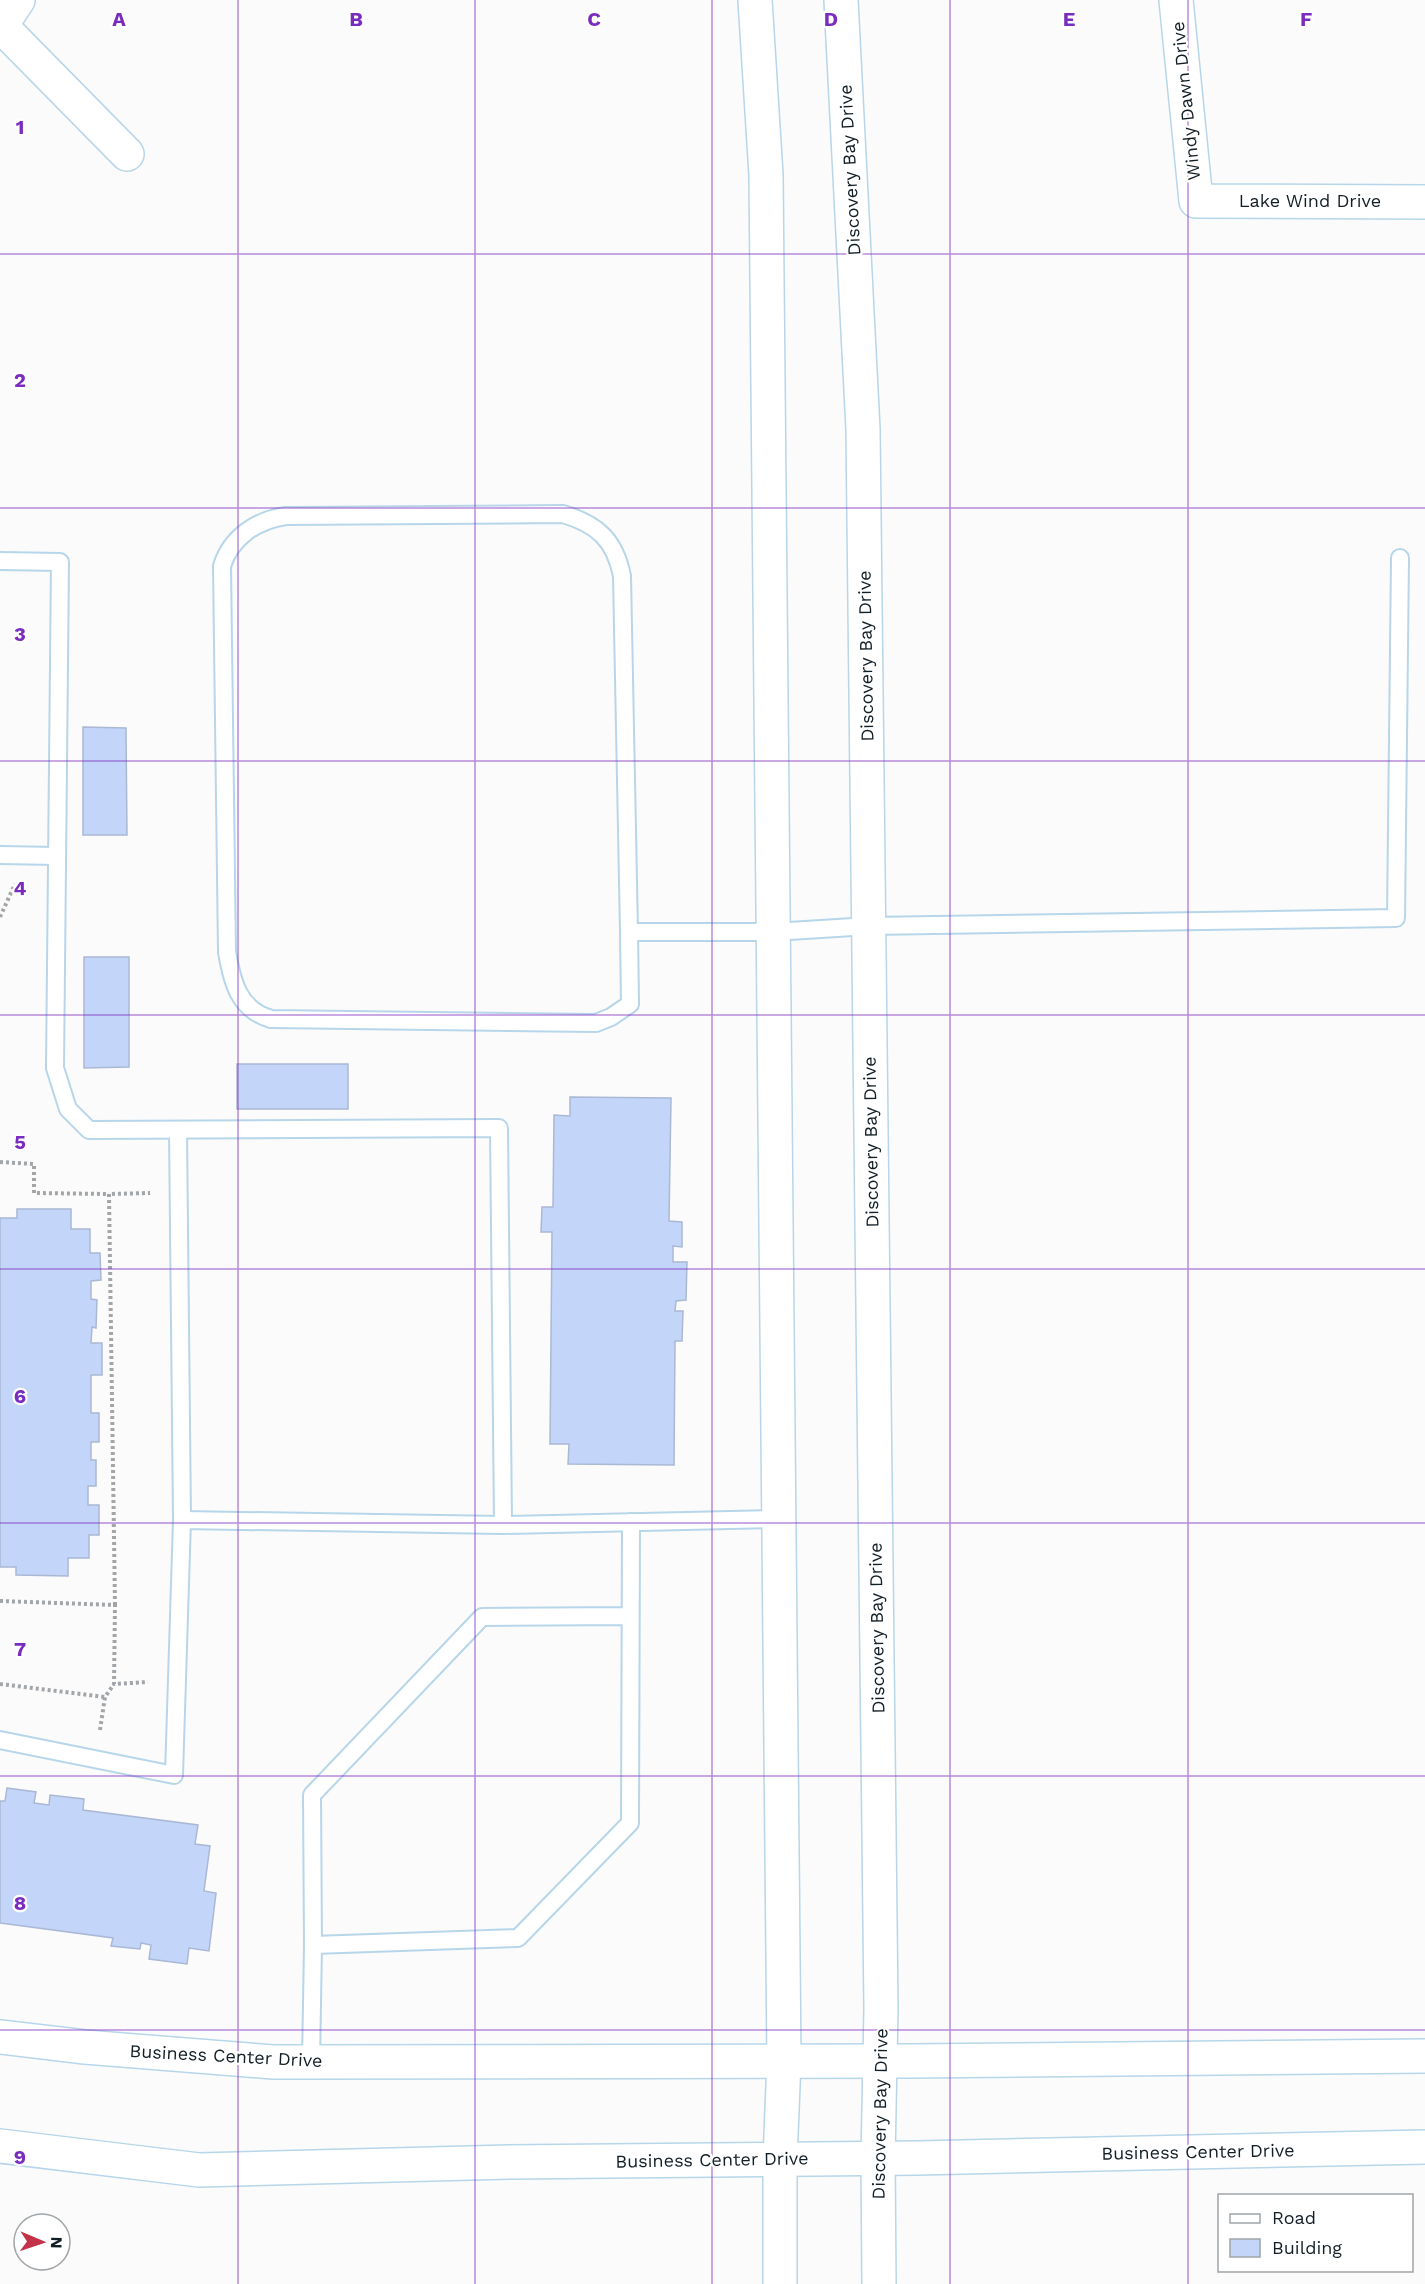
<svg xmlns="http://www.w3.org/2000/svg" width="1425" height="2284" viewBox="0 0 1425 2284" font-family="'Work Sans',sans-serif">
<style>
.building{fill:#c3d5f9;stroke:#aab8d4;stroke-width:1.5}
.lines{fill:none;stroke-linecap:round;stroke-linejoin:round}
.lane-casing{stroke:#b7d6ea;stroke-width:20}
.street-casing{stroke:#b7d6ea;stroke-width:36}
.secondary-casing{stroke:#b7d6ea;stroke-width:36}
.path{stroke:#a2a6a9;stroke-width:4;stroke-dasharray:3 3;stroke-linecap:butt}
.lane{stroke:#fff;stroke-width:16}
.street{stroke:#fff;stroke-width:33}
.secondary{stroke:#fff;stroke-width:33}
.grid{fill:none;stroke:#7b2cbf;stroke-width:1.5;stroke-opacity:0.55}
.labels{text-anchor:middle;stroke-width:4.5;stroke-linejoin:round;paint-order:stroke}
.street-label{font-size:18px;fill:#121e25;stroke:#fff}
.grid-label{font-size:20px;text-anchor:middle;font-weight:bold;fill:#7b2cbf;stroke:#fff;stroke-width:4.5;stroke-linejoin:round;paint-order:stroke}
</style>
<rect width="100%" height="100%" fill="#fbfbfb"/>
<g class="building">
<polygon points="83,727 126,728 127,835 83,835"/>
<polygon points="84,957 129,957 129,1067 84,1068"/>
<rect x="237" y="1064" width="111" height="45"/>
<polygon points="570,1097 671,1098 669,1221 682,1222 682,1247 673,1246 673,1262 687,1262 686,1300 676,1301 675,1311 683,1311 682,1341 675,1341 674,1465 568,1464 569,1444 550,1444 552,1232 541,1232 542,1207 553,1207 554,1115 570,1116"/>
<polygon points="17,1209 71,1209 71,1229 90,1229 90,1253 100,1253 101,1280 91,1281 91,1299 97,1300 96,1328 92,1327 91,1343 102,1343 102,1375 91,1375 91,1413 99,1413 99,1442 91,1442 91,1460 96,1460 96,1486 88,1486 88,1505 99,1505 99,1535 89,1535 89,1558 68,1558 68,1576 16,1575 16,1567 0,1567 0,1218 17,1218"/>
<polygon points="7,1788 36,1792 34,1803 49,1805 50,1795 84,1799 83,1810 198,1825 195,1844 210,1846 204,1891 216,1893 209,1951 189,1948 187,1964 149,1959 151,1945 141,1943 140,1949 111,1946 113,1938 0,1923 0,1801 5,1801"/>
</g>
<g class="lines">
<g class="lane-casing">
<g id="lane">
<polyline points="0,561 60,562 55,1068 68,1109 89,1130 499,1128 503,1525 778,1519"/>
<polyline points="0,855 57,856"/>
<path d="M629 932 622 576C615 540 597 524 563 514L286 516C257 520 231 537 222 566L227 952C232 982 239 1010 271 1019L596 1023 611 1017 630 1004 629 932H773L869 926 1396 918 1400 558"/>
<polyline points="178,1130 182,1520"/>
<polyline points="630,1616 482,1617 312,1795 313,1945 518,1938 630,1823 631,1522"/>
<polyline points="0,1740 174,1775 182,1520 503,1525"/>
<polyline points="311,2062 313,1945"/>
</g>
</g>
<g class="street-casing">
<g id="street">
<polyline points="1176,0 1196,201 1425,202"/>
<polyline points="1,26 127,154"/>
<polyline points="0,27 18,0"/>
</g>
</g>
<g class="secondary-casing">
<g id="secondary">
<polyline points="755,0 766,175 784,2061 780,2159 780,2284"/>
<polyline points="841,0 863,429 881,2009 878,2158 879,2284"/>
<polyline points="0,2037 85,2047 273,2062 913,2061 1425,2056"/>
<polyline points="0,2146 199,2170 510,2162 917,2158 1425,2147"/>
</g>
</g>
<g class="path">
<polyline points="0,917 15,884"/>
<polyline points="0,1162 34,1164 34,1193 109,1194"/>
<polyline points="0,1601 115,1605 114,1684 148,1682"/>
<polyline points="115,1605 109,1194 150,1193"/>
<polyline points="0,1684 105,1697"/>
<polyline points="100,1730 105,1697 114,1684"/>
</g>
<use href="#lane" class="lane"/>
<use href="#street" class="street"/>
<use href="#secondary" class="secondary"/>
</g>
<path class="grid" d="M238 0V2284M475 0V2284M712 0V2284M950 0V2284M1188 0V2284M0 254H1425M0 508H1425M0 761H1425M0 1015H1425M0 1269H1425M0 1523H1425M0 1776H1425M0 2030H1425"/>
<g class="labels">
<g class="street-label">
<text transform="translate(1186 101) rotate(-96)" y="6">Windy Dawn Drive</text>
<text transform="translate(850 170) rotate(-93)" y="6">Discovery Bay Drive</text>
<text x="1310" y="207">Lake Wind Drive</text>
<text transform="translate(866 656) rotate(-91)" y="6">Discovery Bay Drive</text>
<text transform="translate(871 1142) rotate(-91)" y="6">Discovery Bay Drive</text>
<text transform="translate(877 1628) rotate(-91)" y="6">Discovery Bay Drive</text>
<text transform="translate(226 2056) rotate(3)" y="6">Business Center Drive</text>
<text transform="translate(880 2114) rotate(-89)" y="6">Discovery Bay Drive</text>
<text transform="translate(1198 2152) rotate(-1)" y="6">Business Center Drive</text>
<text transform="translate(712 2160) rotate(-1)" y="6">Business Center Drive</text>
</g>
</g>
<g class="grid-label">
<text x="119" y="26">A</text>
<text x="356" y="26">B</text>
<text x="594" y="26">C</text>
<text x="831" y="26">D</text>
<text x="1069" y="26">E</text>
<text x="1306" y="26">F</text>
<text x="20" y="134">1</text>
<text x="20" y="387">2</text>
<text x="20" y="641">3</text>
<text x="20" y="895">4</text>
<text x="20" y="1149">5</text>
<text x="20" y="1403">6</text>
<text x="20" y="1656">7</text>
<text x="20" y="1910">8</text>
<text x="20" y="2164">9</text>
</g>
<rect x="1218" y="2194" width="195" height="78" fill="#ffffff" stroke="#a0a5a8" stroke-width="1.5"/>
<rect x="1230" y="2214" width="30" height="9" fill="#ffffff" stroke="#a0a5a8" stroke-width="1.5"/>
<text x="1272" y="2224" font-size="18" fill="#121e25">Road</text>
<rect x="1230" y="2239" width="30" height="18" fill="#c3d5f9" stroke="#a0a5a8" stroke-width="1.5"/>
<text x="1272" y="2254" font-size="18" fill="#121e25">Building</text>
<g transform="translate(42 2242) rotate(92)"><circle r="28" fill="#ffffff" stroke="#a0a5a8" stroke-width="1.5"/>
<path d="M0-4.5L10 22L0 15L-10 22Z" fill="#c33247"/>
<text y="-9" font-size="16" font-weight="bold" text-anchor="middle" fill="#121e25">N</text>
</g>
</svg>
